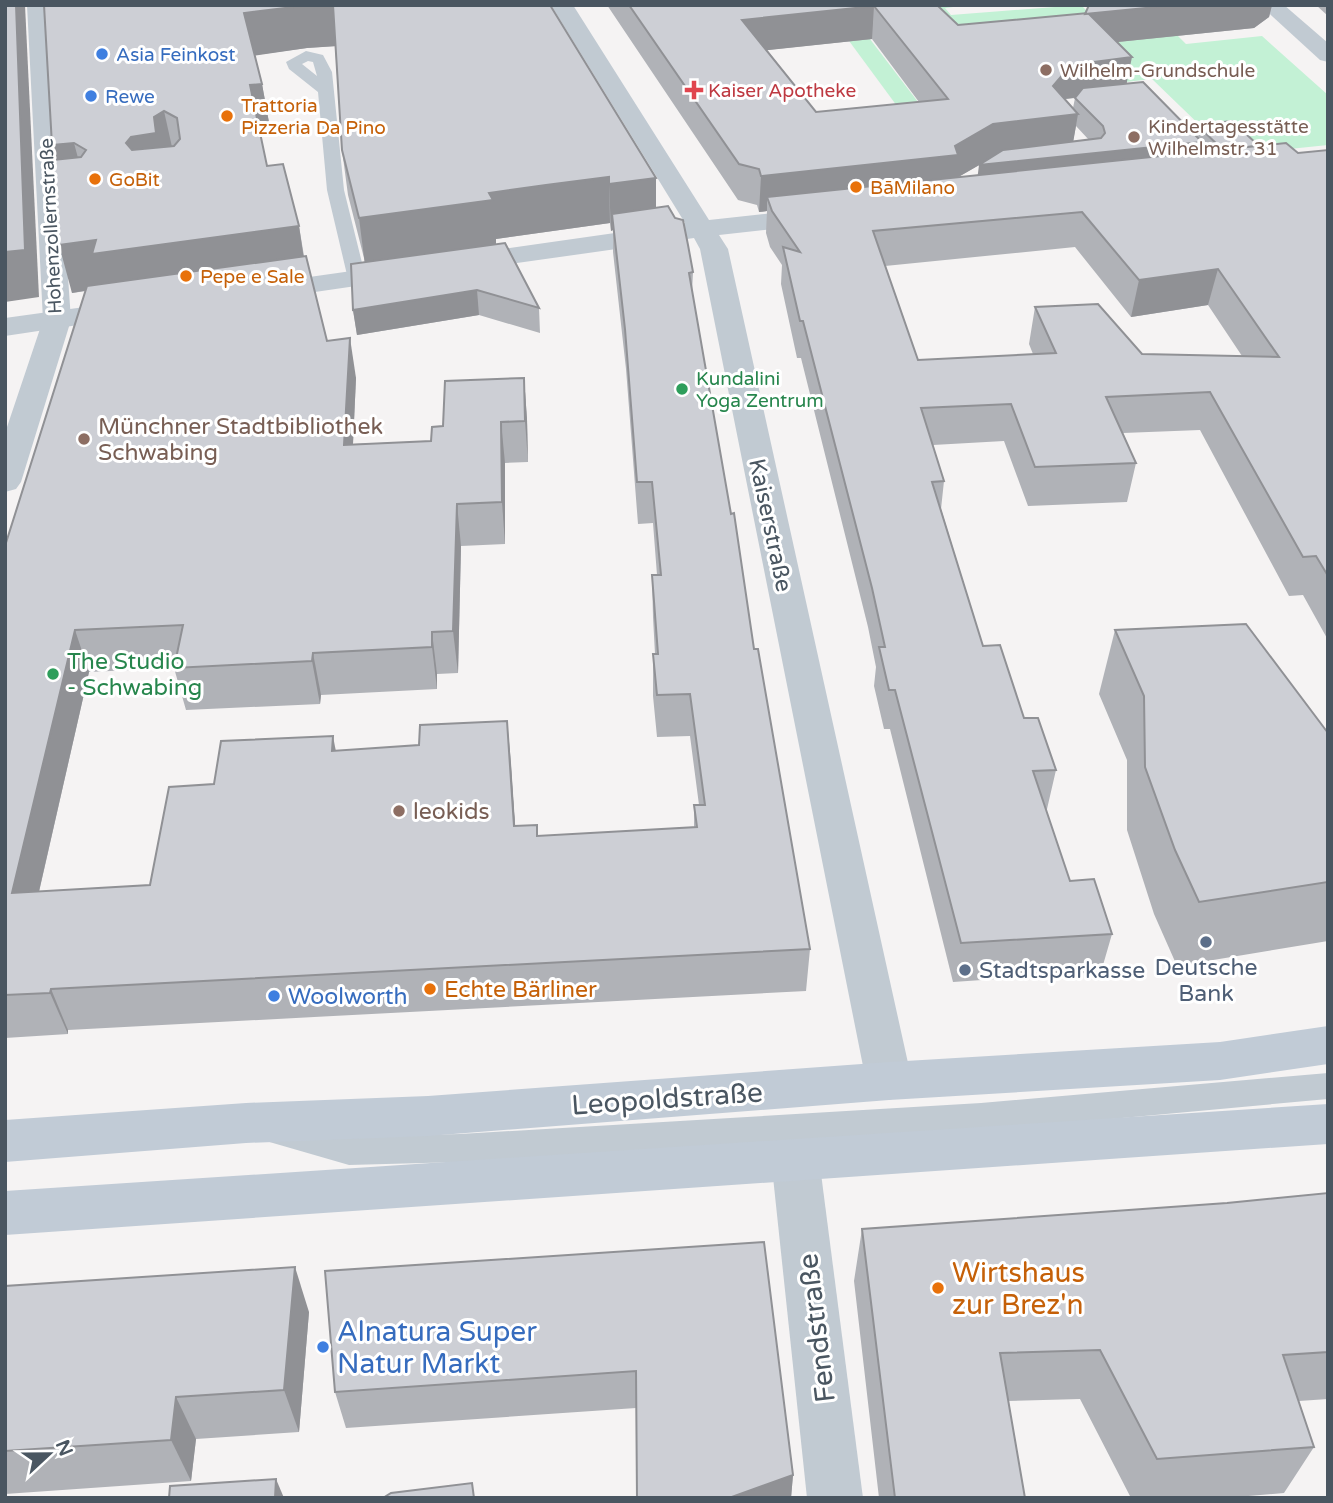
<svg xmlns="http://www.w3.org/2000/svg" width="1333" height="1503" viewBox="0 0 1333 1503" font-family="'Varela Round',sans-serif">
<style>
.green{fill:#c3f1d5}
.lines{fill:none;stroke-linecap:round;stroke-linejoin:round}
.service{fill:#c1cad2;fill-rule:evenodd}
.minor{fill:#c1cad2;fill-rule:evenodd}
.tertiary{fill:#c1cad2;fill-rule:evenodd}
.secondary{fill:#c1cbd6;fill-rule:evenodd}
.wall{fill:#b0b2b7;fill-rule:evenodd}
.shaded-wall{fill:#909195}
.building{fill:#cdcfd5;stroke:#909195;stroke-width:2;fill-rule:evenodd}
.shop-dot{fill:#3f7fe0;stroke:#fff;stroke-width:2.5}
.education-dot{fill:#8d6e63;stroke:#fff;stroke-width:2.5}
.health-dot{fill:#e0444e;stroke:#fff;stroke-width:2.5}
.food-dot{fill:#e8710a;stroke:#fff;stroke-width:2.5}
.leisure-dot{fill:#2e9e5b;stroke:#fff;stroke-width:2.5}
.service-dot{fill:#5c6f8a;stroke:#fff;stroke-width:2.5}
.labels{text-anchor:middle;stroke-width:6;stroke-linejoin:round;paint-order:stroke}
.far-shop-label{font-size:19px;fill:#366cbe;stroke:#fff;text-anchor:start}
.far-education-label{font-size:19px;fill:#785e54;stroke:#fff;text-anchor:start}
.far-health-label{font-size:19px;fill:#be3a42;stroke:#fff;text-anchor:start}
.far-food-label{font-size:19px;fill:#c56008;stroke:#fff;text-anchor:start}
.far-street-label{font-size:19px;fill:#4a5661;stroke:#fff}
.far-leisure-label{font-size:19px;fill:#27864d;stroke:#fff;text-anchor:start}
.education-label{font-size:23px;fill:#785e54;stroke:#fff;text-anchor:start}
.street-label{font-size:23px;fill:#4a5661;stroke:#fff}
.leisure-label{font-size:23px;fill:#27864d;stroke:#fff;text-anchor:start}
.service-label{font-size:23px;fill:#4e5e75;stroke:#fff}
.food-label{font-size:23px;fill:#c56008;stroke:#fff;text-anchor:start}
.shop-label{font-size:23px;fill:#366cbe;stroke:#fff;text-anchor:start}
.near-street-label{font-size:28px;fill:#4a5661;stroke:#fff}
.near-food-label{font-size:28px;fill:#c56008;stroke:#fff;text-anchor:start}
.near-shop-label{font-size:28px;fill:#366cbe;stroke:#fff;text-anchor:start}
</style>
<rect width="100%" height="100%" fill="#f5f3f3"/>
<g class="green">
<polygon points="848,5 970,5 945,8 951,15 1081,5 1089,13 1176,34 1186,44 1262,36 1328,95 1328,145 1251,153 1210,135 1152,79 1117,83 954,59"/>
<polygon points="847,9 960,157 936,159 827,11"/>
</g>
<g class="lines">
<g class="service">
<path d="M306 51 323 55 332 72 344 190 366 279 357 285 348 279 327 190 318 92 289 69 286 62ZM308 61 313 62 317 76 302 64Z"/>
<polygon points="1328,1073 1328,1099 981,1131 460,1162 349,1165 266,1141 261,1131 266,1121 277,1117 349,1137 460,1134 981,1103"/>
</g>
<g class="minor">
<polygon points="551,5 573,5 709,220 818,208 827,210 831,216 827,222 818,224 719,235 728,249 912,1081 905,1095 889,1100 873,1095 866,1081 700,249 694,238 461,271 451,269 447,263 451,257 461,255 685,223"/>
<polygon points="1260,5 1284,5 1328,43 1328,62 1320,60"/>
<polygon points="401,264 411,266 415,272 411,278 260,300 250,298 246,292 250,286 260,284"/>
<polygon points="128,301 138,304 142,310 138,316 5,336 5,318"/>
<polygon points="795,1137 812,1143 819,1158 863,1498 807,1498 771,1158 778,1143"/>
</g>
<polygon class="tertiary" points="27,5 49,5 71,320 21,482 16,489 5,492 5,433 43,320"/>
<g class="secondary">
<polygon points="1328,1026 1328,1064 1220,1080 889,1100 428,1136 246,1143 5,1162 5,1120 246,1103 428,1096 889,1062 1220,1042"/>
<polygon points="1328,1104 1328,1144 5,1235 5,1191"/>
</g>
</g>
<g class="wall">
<path d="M44 5H550L656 178V208L693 272 692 292 754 649 810 949 806 991 68 1030V1034L5 1038V546L86 291 72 293ZM335 46 342 150 348 195 365 262 353 310 357 335 479 315 540 333 539 308 496 244V239L610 223 611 231 613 230V252L626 369 638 524 653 523 657 575H652L653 617 655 654H653V696L657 737 690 736 699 805H694V828L538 836 515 826 507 721 419 745 336 751 214 784 150 885 39 892 89 672 174 668 186 710 320 704 321 695 437 689V674L458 673 461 546 505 544V463L528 462 527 419 524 378 443 426 431 441 353 444 356 378 327 341 304 256 299 226 267 166 259 129 270 128 262 84 255 55 307 48Z"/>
<path d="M607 5H937L958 25 1085 14 1089 5H1272L1269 17 1254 28 1117 42 1127 83 1195 135 1197 125 1259 146 1298 153 1328 150V640L1303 595 1289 596 1200 430 1123 433 1136 463 1127 502 1028 506 1004 441 933 445 944 481 941 509 983 646 1024 718 1056 770 1047 809H1046L1070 881 1112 934 1101 972 953 982 890 729H884L874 686 876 667 868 627 801 358H797L781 284 782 265 770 247 766 233 767 211 759 212 757 205 738 200ZM872 39 919 102 816 112 767 50ZM1075 98 1073 108 1065 99ZM1076 126 1089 140 1073 141ZM1201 143 1209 151 1199 152ZM988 160 978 175 958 177ZM1075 247 1131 317 1208 305 1242 356 1142 354 1035 307 1029 344 1033 354 918 360 885 266Z"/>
<polygon points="1316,5 1328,5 1328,16"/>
<polygon points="1115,630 1328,733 1328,941 1177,966 1154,914 1127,830 1127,760 1099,694"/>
<polygon points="1328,1193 1328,1399 1299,1401 1314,1447 1284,1493 1225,1498 1131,1498 1080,1399 1008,1401 1025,1498 879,1498 854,1281 862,1229 1227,1203"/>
<polygon points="764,1242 793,1475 791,1498 637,1498 636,1408 346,1428 335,1392"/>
<polygon points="5,1286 309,1312 299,1432 196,1439 191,1481 5,1494"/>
</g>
<g class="shaded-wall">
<polygon points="16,5 25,5 39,297 5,302 5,252"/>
<polygon points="310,5 333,5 338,46 307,48 252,56 244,13"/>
<polygon points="1176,5 1272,5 1269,17 1254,28 1079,46 1085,14"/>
<polygon points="874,6 872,39 741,53 742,20"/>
<polygon points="1132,57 1125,91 1065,99 1078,114 1072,149 988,160 955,179 767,197 767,211 759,212 761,176 1053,86 1071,65"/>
<polygon points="262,84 270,128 258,129 250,85"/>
<polygon points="164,111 174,156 136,189 126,143 131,137 154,117"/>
<polygon points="1202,142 1196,165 976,189 979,165"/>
<polygon points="74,143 86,188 65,191 52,145"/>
<polygon points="609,177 610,223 496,239 496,247 365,265 359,218 489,193"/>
<polygon points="656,178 656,224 612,214 613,230 611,231 609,184"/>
<polygon points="299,226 306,273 101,288 72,293 59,245 96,240"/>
<polygon points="1218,269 1208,305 1131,317 1139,280"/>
<polygon points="477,290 479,315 357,335 353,310"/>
<polygon points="350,338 356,378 351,486 344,445"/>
<polygon points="524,378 527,419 528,462 525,421"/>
<polygon points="501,422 505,463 505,544 502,502"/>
<polygon points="457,504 461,546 458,673 453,631"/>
<polygon points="75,630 89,672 29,935 12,893"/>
<polygon points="432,632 437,674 437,689 432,647"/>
<polygon points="313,653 321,695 320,704 312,661"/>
<polygon points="507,721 511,763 518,868 514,826"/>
<polygon points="333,736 341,778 332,751"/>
<polygon points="51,989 68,1030 68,1034 50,993"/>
<polygon points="295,1267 309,1312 299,1432 284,1390"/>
<polygon points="176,1397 196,1439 191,1481 171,1440"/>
<polygon points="793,1475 791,1498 729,1498"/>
<polygon points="276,1479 284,1498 275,1498"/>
</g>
<g class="building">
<polygon points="5,5 16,5 25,250 5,252"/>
<path d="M44 5H310L244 13 262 84 250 85 267 166 283 164 299 226 92 254 96 240 59 245 53 160 81 157 86 150 74 143 52 145ZM164 111 177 118 180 139 174 146 132 150 126 143 131 137 156 133 154 117Z"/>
<polygon points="333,5 550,5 656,178 609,184 609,177 546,185 489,193 493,200 359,218 342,150"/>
<path d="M629 5H937L958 25 1088 13 1132 57 1071 65 1053 86 1078 114 993 124 955 146 958 155 761 176 759 169 739 164ZM874 6 948 99 816 112 742 20Z"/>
<polygon points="1089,5 1176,5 1085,14"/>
<polygon points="1143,82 1202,142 979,165 1003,150 1101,138 1105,133 1103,126 1075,98 1083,88"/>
<polygon points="1232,121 1259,146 1222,149 1197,125"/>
<path d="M1286 143 1298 153 1328 150V576L1316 556 1303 557 1210 392 1106 397 1136 463 1035 467 1011 404 921 408 944 481 932 482 983 646 1000 645 1024 718H1038L1056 770 1033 771 1070 881 1094 879 1112 934 961 943 895 690H889L879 647H885L872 588 803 321H800L783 247 800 252 772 211 767 197ZM1082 212 1139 280 1218 269 1279 357 1142 354 1098 304 1035 307 1056 353 918 360 873 231Z"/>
<polygon points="668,206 675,218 683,220 688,245 693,272 689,273 731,514 734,513 754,649 758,649 810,949 51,989 50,993 5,995 5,546 87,286 306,256 327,341 350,338 344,445 431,441 432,427 443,426 445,381 524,378 525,421 501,422 502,502 457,504 453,631 432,632 432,647 313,653 312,661 174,668 183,625 75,630 12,893 150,885 169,787 214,784 221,741 333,736 332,751 419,745 420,725 507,721 514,826 537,825 537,836 697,827 694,805 705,805 690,694 657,695 653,654 658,654 652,575 661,575 652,482 637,482 625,329 612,214"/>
<polygon points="505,243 539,308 477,290 353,310 351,264"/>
<polygon points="1246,624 1328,733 1328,882 1199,902 1175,850 1145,767 1144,696 1115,630"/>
<polygon points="1328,1193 1328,1352 1283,1355 1314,1447 1157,1459 1100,1350 1000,1353 1025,1498 895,1498 862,1229 1227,1203"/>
<polygon points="764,1242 793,1475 729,1498 637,1498 636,1371 335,1392 325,1271"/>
<polygon points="295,1267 284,1390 176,1397 171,1440 5,1451 5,1286"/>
<polygon points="276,1479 275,1498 169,1498 170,1486"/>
<polygon points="472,1483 474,1498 383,1498 391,1493"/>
</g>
<g class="shop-dot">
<circle cx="102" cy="54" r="7"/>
<circle cx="91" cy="96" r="7"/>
<circle cx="274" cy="996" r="7"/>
<circle cx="323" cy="1347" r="7"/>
</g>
<g class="education-dot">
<circle cx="1046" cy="70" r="7"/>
<circle cx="1134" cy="137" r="7"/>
<circle cx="84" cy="439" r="7"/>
<circle cx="399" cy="811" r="7"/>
</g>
<path class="health-dot" d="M690.5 79.5h7v7h7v7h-7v7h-7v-7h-7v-7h7z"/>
<g class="food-dot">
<circle cx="227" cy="116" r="7"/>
<circle cx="95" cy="179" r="7"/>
<circle cx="856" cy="187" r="7"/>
<circle cx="186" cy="276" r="7"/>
<circle cx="430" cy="989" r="7"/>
<circle cx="938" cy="1288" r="7"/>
</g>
<g class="leisure-dot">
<circle cx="682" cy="389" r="7"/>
<circle cx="53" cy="674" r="7"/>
</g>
<g class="service-dot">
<circle cx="1206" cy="942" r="7"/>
<circle cx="965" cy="970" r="7"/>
</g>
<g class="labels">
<g class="far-shop-label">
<text x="116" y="61">Asia Feinkost</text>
<text x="105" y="103">Rewe</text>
</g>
<g class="far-education-label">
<text x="1060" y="77">Wilhelm-Grundschule</text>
<text x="1148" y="133">Kindertagesstätte<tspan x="1148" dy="22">Wilhelmstr. 31</tspan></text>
</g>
<g class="far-health-label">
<text x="708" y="97">Kaiser Apotheke</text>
</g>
<g class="far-food-label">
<text x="241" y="112">Trattoria<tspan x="241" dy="22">Pizzeria Da Pino</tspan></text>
<text x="109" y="186">GoBit</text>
<text x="870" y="194">BāMilano</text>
<text x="200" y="283">Pepe e Sale</text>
</g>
<g class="far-street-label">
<text transform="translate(50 226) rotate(-93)" y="7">Hohenzollernstraße</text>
</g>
<g class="far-leisure-label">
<text x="696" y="385">Kundalini<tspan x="696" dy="22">Yoga Zentrum</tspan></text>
</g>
<g class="education-label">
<text x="98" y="434">Münchner Stadtbibliothek<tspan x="98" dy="26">Schwabing</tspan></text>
<text x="413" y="819">leokids</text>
</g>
<g class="street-label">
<text transform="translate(771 525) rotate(78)" y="8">Kaiserstraße</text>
</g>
<g class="leisure-label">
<text x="67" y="669">The Studio<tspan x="67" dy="26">- Schwabing</tspan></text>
</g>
<g class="service-label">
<text x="1206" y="975">Deutsche<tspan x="1206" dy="26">Bank</tspan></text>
<text x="979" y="978" text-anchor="start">Stadtsparkasse</text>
</g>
<g class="food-label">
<text x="444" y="997">Echte Bärliner</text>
</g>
<g class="shop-label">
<text x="288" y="1004">Woolworth</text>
</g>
<g class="near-street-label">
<text transform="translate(667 1098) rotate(-4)" y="10">Leopoldstraße</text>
<text transform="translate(816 1328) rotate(-97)" y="10">Fendstraße</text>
</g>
<g class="near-food-label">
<text x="952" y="1282">Wirtshaus<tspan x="952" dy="32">zur Brez'n</tspan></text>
</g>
<g class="near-shop-label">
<text x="337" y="1341">Alnatura Super<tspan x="337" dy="32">Natur Markt</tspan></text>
</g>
</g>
<rect width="1333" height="1503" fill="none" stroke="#4a5661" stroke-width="14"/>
<g transform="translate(49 1454) rotate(68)" stroke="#ffffff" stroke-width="5" paint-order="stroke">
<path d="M0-5L12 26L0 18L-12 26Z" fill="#4a5661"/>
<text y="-10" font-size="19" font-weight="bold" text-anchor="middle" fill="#4a5661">N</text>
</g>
</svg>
